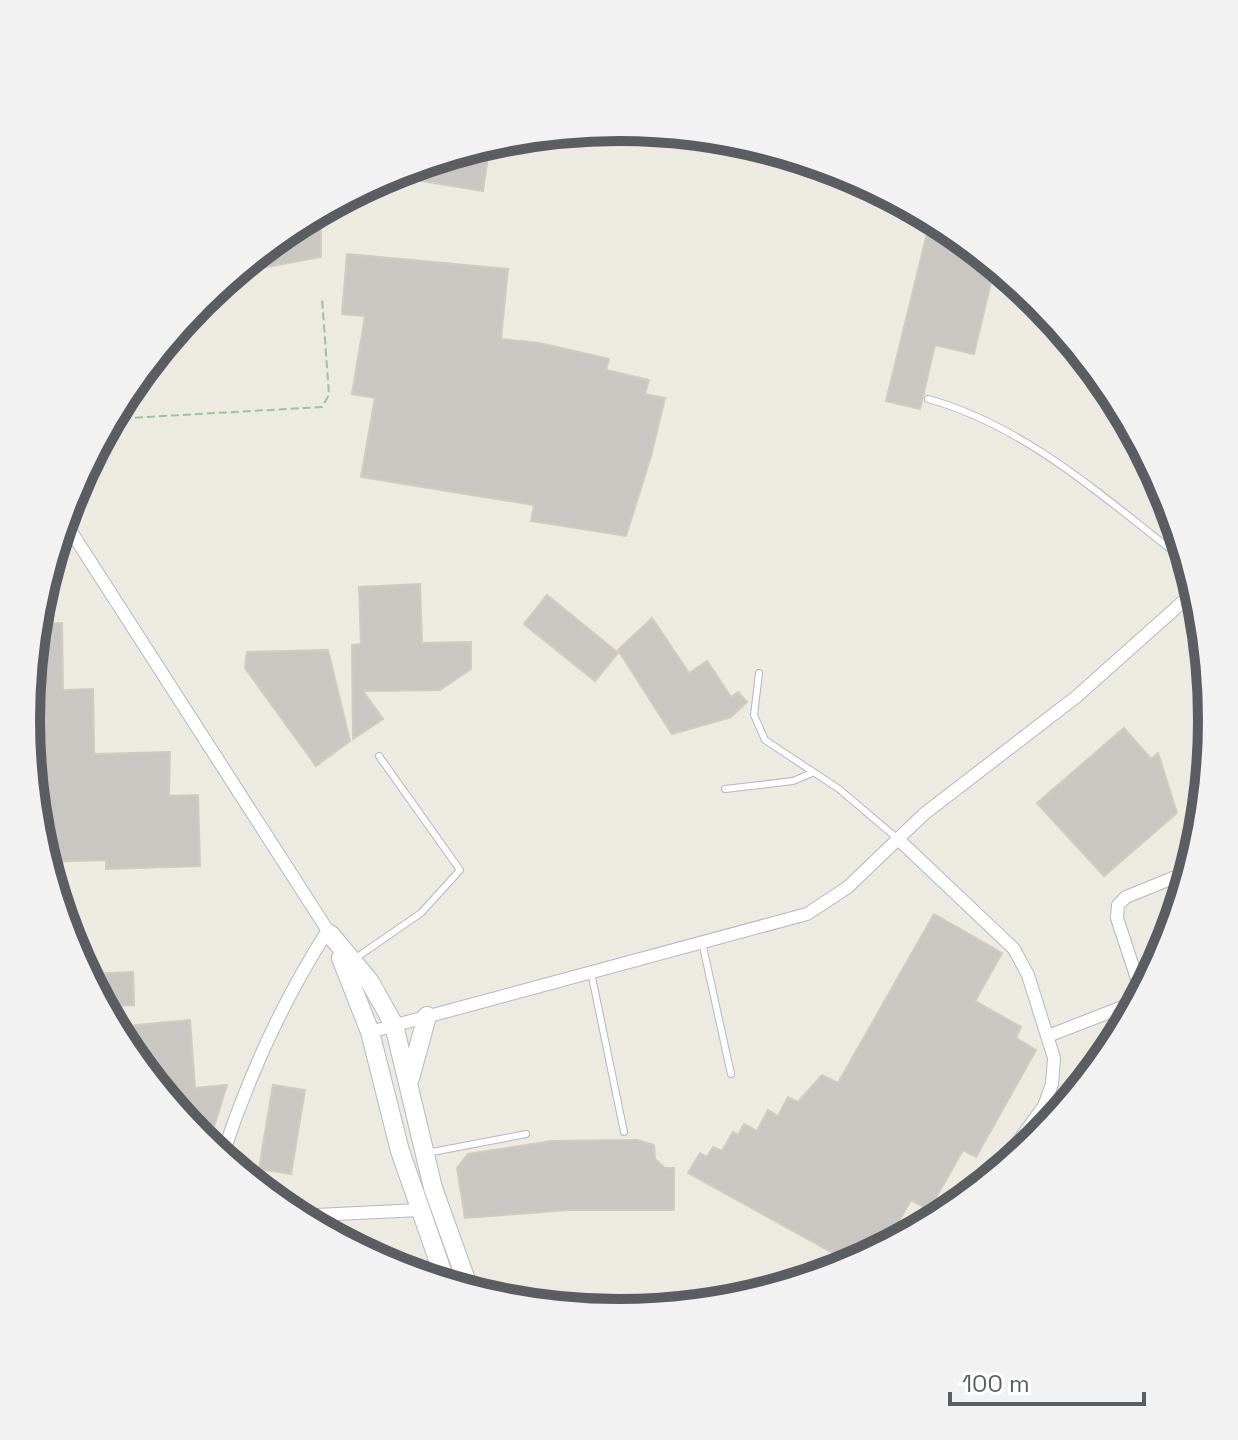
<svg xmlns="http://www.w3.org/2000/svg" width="1238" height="1440" viewBox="0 0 1238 1440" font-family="'Space Grotesk',sans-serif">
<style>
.building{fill:#cac6c1;stroke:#d1cbc0;stroke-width:2}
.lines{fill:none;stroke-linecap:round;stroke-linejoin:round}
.lane-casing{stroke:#b4b8bc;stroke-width:8}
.street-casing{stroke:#b4b8bc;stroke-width:14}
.secondary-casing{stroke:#b5b9be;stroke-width:20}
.path{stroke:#97c5a2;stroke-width:2;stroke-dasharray:8 4;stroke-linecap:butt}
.lane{stroke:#fff;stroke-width:6}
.street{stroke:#fff;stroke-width:12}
.secondary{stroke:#fff;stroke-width:18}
.rim{fill:none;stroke:#5a5e62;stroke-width:10}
</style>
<rect width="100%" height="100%" fill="#edeae1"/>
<g class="building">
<polygon points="490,142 483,191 386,175 392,172"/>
<polygon points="321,210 321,257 233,273 290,227"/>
<polygon points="931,217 949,227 995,265 974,354 935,345 920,409 886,401"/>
<polygon points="347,254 508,269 501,339 539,343 609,359 606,370 649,380 645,394 665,398 651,456 626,536 531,521 534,505 361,477 375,398 352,394 365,316 342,314"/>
<polygon points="420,584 422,643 471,642 471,669 440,690 363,691 383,719 353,739 352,645 361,644 359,587"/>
<polygon points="41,592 45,593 46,624 62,623 63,690 93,689 94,754 170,752 169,796 198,795 200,866 106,869 106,860 45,862 37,835 26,720"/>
<polygon points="547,595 618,653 595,681 524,624"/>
<polygon points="652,618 689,673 707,661 731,697 738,692 747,702 731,717 672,734 618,650"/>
<polygon points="328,650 350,741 316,766 245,668 247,652"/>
<polygon points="1124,728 1151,759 1158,753 1177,813 1104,876 1037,803"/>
<polygon points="934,914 1002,953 975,1001 1021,1027 1016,1038 1036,1050 976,1157 963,1150 929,1210 911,1200 884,1247 853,1264 688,1173 700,1153 707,1157 713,1147 722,1151 733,1132 738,1135 744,1124 757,1131 768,1110 778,1116 788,1097 798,1102 822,1075 838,1083"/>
<polygon points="133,972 134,1005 103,1007 86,974"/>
<polygon points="190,1020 195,1088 227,1085 208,1146 166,1098 163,1082 153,1083 126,1049 114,1027"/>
<polygon points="273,1085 305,1090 291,1174 259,1169"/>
<polygon points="637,1140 654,1145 655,1159 665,1168 674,1168 674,1210 568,1210 465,1218 457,1168 468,1154 552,1141"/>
</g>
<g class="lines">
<g class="lane-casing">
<g id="lane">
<path d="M928 399C1027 426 1109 502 1188 563"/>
<polyline points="759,673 754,715 765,740 839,789 898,839"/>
<polyline points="725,789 793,781 812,773"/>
<polyline points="702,942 731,1074"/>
<polyline points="353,960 421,913 460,870 379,756"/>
<polyline points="591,972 624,1132"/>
<polyline points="427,1153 526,1134"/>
</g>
</g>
<g class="street-casing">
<g id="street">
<polyline points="63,519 330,934"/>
<polyline points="899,840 1014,949 1028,975 1054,1058 1052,1084 1044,1106 994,1175"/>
<polyline points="1142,994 1117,918 1118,905 1126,897 1190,871"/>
<polyline points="370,1032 807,914 848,887 924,814 1076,697 1196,590"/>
<polyline points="1048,1036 1138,1001"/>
<path d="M222 1157C248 1077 282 1002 328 930"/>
<polyline points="296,1216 419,1210"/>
</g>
</g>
<g class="secondary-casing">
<g id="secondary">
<polyline points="330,934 370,982 394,1025 433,1188 470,1291"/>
<polyline points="341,958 370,1032 400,1151 447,1285"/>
<polyline points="410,1078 427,1016"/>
</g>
</g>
<polyline class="path" points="111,419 322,407 329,395 322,298"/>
<use href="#lane" class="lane"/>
<use href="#street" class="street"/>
<use href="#secondary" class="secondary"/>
</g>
<path d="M0 0H1238V1440H0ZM40 720a579 579 0 1 1 1158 0a579 579 0 1 1-1158 0Z" fill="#f2f2f2" fill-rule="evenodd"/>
<path class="rim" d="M40 720a579 579 0 1 1 1158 0a579 579 0 1 1-1158 0Z"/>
<path d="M950 1392v12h194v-12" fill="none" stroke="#5a5e62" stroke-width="4"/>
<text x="962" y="1392" font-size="24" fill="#5a5e62" stroke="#ffffff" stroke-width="6" paint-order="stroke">100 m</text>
</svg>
